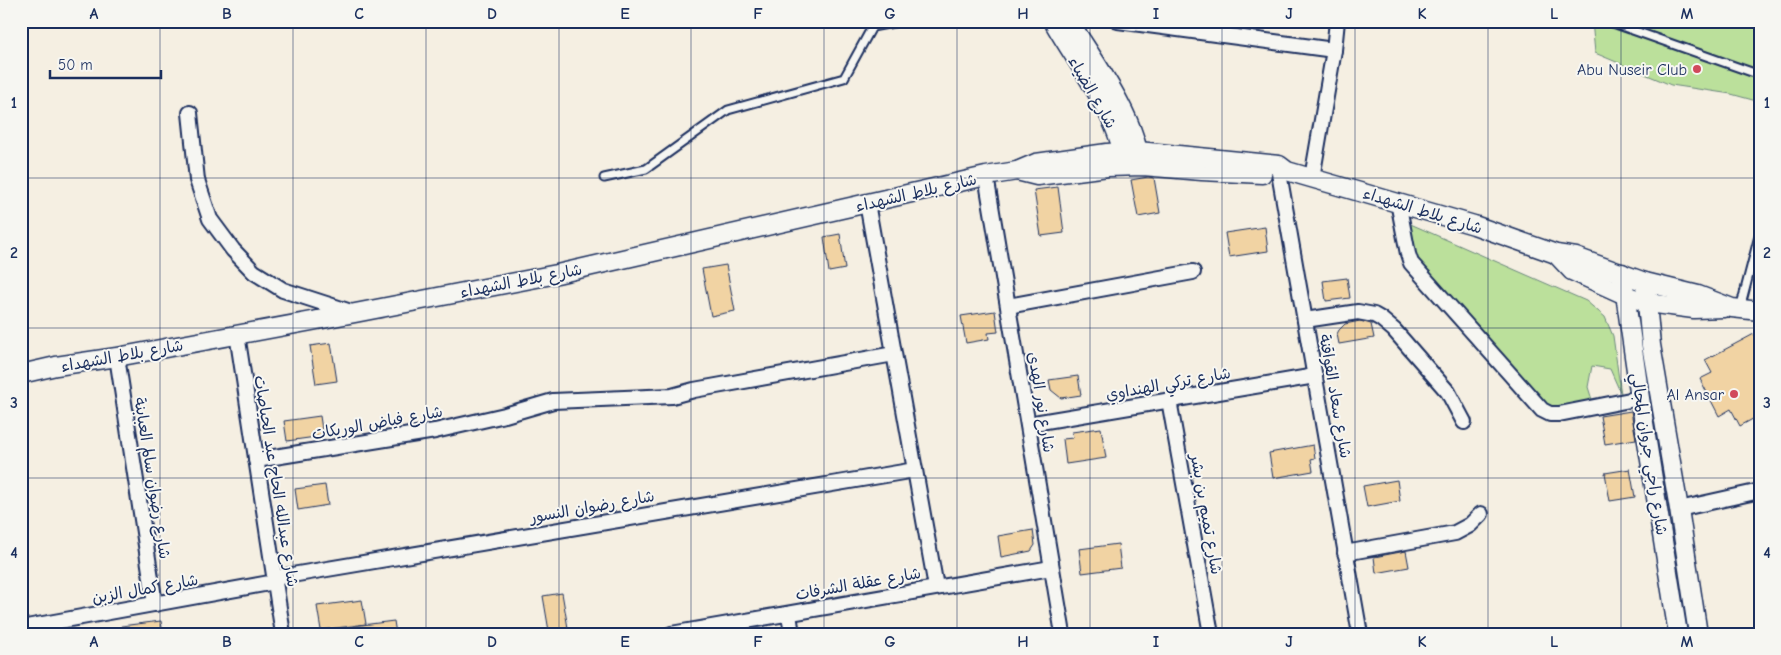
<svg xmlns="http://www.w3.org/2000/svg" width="1781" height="655" viewBox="0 0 1781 655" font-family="'Comic Neue','Playpen Sans Arabic',sans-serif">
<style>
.green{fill:#bbe09b;stroke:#6b887c}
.building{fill:#f1d3a3;stroke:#1b2f5e}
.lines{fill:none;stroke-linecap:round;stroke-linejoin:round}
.service-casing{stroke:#1b2f5e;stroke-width:11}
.minor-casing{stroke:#1b2f5e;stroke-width:18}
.tertiary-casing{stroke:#1b2f5e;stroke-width:21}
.service{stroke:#f6f6f2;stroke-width:7}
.minor{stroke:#f6f6f2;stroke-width:14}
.tertiary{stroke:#f6f6f2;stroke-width:18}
.grid{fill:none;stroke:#1b2f5e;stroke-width:1;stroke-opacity:0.55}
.poi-dot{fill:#d1495b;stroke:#f6f6f2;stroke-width:2}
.labels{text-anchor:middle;stroke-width:4;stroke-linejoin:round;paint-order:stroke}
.poi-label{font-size:16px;fill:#1b2f5e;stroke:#f6f6f2;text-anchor:end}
.street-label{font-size:16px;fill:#1b2f5e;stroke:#f6f6f2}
.neatline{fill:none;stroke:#1b2f5e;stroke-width:2}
.grid-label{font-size:16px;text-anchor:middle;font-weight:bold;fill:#1b2f5e}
</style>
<rect width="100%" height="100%" fill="#f5efe2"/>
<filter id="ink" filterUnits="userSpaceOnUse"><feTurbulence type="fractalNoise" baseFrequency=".02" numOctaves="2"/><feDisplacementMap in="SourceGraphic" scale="10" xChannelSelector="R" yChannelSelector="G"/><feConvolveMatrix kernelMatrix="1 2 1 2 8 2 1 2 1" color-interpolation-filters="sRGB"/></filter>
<g filter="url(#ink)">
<g class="green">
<polygon points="1592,21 1760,21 1760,102 1731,94 1671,85 1595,53"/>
<polygon points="1406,222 1586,301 1605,317 1613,336 1621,394 1610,369 1592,366 1588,387 1593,403 1553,411 1411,261"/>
</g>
<g class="building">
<polygon points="1148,177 1154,178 1160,213 1138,217 1131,180"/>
<polygon points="1058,187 1064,233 1041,236 1034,190"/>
<polygon points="1265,227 1268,251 1229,257 1225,233"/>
<polygon points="840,234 845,269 829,272 824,237"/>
<polygon points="726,265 735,311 711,316 702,269"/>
<polygon points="1347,278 1350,298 1326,301 1323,281"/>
<polygon points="995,311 998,332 988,333 989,339 966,343 961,316"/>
<polygon points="1360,321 1371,324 1374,338 1339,344 1337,334 1339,330 1345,324"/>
<polygon points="1754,334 1760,344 1760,415 1740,426 1731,409 1719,416 1700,379 1712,373 1705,360"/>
<polygon points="331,343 337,381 316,384 310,346"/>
<polygon points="1078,376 1081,395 1061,398 1051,390 1049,380"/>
<polygon points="1631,411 1636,439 1605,444 1600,416"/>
<polygon points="320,416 323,436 287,441 284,421"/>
<polygon points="1101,428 1106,458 1066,464 1063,439 1073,438 1072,432"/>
<polygon points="1313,445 1315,458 1311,459 1313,471 1273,478 1269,453"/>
<polygon points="1630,469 1635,497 1610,501 1605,473"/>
<polygon points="1397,480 1400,501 1367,507 1363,486"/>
<polygon points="325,485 328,505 298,510 295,489"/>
<polygon points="1033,530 1035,545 1031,551 1001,557 998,536"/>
<polygon points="1118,544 1121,568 1082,573 1079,549"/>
<polygon points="1406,551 1409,567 1376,573 1374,557"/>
<polygon points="562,593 568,628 549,631 543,596"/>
<polygon points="362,600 366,624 321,630 317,606"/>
<polygon points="161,621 163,634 121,634 121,626"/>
<polygon points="394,621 396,634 354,634 354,626"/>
</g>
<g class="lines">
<g class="service-casing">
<g id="service">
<polyline points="1607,21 1760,75"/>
<polyline points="604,178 646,169 728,110 844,78 872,27 904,21"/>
<polyline points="1740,309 1760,232"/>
</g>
</g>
<g class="minor-casing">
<g id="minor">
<polyline points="1118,21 1334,50"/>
<polyline points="190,113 197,180 210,219 233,250 254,272 283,290 354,313"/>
<polyline points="1279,165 1279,173 1360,634"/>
<polyline points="986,176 1063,634"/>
<polyline points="1312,178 1334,50 1337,21"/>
<polyline points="1398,202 1408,254 1411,263 1542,410 1550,414 1559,414 1640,398"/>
<polyline points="867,203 936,587"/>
<polyline points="1008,306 1193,272"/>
<polyline points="1305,320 1358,312 1374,315 1381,319 1394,330 1448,392 1464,422"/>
<polyline points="237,334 283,634"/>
<polyline points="117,357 155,604"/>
<polyline points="1169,400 1211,634"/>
<polyline points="1028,424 1315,376"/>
<polyline points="256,460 435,431 505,415 553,401 672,396 694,390 894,354"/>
<polyline points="1679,509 1760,491"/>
<polyline points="1345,553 1455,533 1470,525 1481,514"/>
<polyline points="274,578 915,470"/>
<polyline points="789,614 792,634"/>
<polyline points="21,628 275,582"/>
<polyline points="671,634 1051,568"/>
</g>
</g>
<g class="tertiary-casing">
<g id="tertiary">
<path d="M1053 21C1073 58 1124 123 1123 163"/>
<path d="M1069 21C1092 58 1138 120 1139 163"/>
<polyline points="1017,171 1037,176 1108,167 1143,166 1202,171 1262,174"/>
<polyline points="1556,254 1572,271 1625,295 1648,303 1694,309 1724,308"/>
<polyline points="1622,273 1640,398 1678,634"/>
<polyline points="1645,282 1651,345 1679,509 1698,634"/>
<polyline points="21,374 56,366 117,357 355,313 557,274 986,176 1017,171 1036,163 1107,153 1138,151 1279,165 1287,171 1474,225 1556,254 1576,257 1645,282 1698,295 1732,308 1760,311"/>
</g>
</g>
<use href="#service" class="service"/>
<use href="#minor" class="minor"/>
<use href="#tertiary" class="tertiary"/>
</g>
</g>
<path class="grid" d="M160 21V634M293 21V634M426 21V634M559 21V634M691 21V634M824 21V634M957 21V634M1090 21V634M1222 21V634M1355 21V634M1488 21V634M1621 21V634M21 178H1760M21 328H1760M21 478H1760"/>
<g class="poi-dot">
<circle cx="1697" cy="69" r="5"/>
<circle cx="1734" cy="394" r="5"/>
</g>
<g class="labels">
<g class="poi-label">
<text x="1687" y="75">Abu Nuseir Club</text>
<text x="1724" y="400">Al Ansar</text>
</g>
<g class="street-label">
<text transform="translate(1093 92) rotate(60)" y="6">شارع الضياء</text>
<text transform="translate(916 192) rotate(-13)" y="6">شارع بلاط الشهداء</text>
<text transform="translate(1423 210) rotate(17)" y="6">شارع بلاط الشهداء</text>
<text transform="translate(521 280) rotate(-11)" y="6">شارع بلاط الشهداء</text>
<text transform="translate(122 355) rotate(-10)" y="6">شارع بلاط الشهداء</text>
<text transform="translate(1168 383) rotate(-10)" y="6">شارع تركي الهنداوي</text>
<text transform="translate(1336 396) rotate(80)" y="6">شارع سعاد القواقنة</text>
<text transform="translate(1042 402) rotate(81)" y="6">شارع نور الهدى</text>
<text transform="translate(377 422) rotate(-10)" y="6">شارع فياض الوريكات</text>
<text transform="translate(1650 454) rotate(81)" y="6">شارع راجي جروان المجالي</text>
<text transform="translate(153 478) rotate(81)" y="6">شارع رضوان سالم العبابنة</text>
<text transform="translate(277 481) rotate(81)" y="6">شارع عبدالله الحاج عبد الحياصات</text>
<text transform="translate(592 506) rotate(-10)" y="6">شارع رضوان النسور</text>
<text transform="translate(1207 514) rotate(80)" y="6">شارع تميم بن بشر</text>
<text transform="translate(858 583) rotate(-10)" y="6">شارع عقلة الشرفات</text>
<text transform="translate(145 588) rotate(-10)" y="6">شارع كمال الزبن</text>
</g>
</g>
<rect width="1781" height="655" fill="none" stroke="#f6f6f2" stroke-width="55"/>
<path d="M50 70v8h111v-8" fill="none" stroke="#1b2f5e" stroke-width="2.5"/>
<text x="58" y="70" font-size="15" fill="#1b2f5e" stroke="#f6f6f2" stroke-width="4" paint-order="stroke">50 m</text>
<rect x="28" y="28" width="1726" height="600" class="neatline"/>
<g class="grid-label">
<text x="94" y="19">A</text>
<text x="227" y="19">B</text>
<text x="359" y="19">C</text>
<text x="492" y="19">D</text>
<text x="625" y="19">E</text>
<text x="758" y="19">F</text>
<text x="890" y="19">G</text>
<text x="1023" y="19">H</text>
<text x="1156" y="19">I</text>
<text x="1289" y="19">J</text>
<text x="1422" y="19">K</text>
<text x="1554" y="19">L</text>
<text x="1687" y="19">M</text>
<text x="14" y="108">1</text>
<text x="1767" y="108">1</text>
<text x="14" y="258">2</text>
<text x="1767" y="258">2</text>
<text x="14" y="408">3</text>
<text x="1767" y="408">3</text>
<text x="14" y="558">4</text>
<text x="1767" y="558">4</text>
<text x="94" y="647">A</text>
<text x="227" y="647">B</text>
<text x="359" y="647">C</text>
<text x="492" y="647">D</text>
<text x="625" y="647">E</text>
<text x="758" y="647">F</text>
<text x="890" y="647">G</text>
<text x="1023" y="647">H</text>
<text x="1156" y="647">I</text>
<text x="1289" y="647">J</text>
<text x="1422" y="647">K</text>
<text x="1554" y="647">L</text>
<text x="1687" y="647">M</text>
</g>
</svg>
